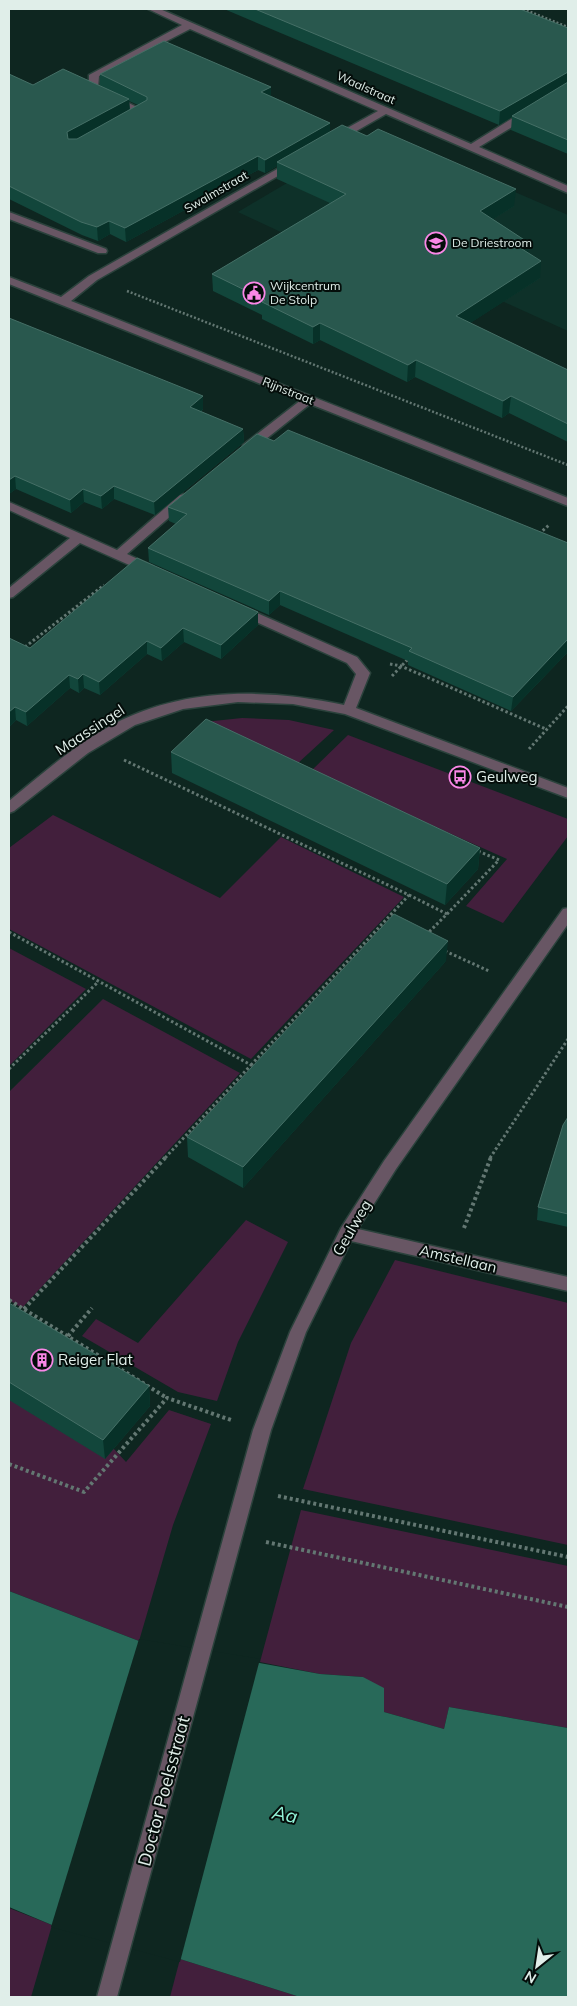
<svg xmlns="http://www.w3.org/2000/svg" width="577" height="2006" viewBox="0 0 577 2006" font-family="Mulish,sans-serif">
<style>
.built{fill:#0e3129}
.green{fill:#421f3c}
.water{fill:#286959}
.pier{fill:#0e2620}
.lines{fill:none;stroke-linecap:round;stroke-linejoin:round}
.minor-casing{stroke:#2b423c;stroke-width:3}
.path-far2{stroke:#637772;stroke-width:2.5;stroke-dasharray:2 2;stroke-linecap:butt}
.path-far1{stroke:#637772;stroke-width:3;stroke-dasharray:2.5 2.5;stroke-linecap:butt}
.path{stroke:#637772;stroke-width:4;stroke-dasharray:3 3;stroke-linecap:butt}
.minor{fill:#685664;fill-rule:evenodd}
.wall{fill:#12463b;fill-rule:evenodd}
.shaded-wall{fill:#073128}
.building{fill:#29584e;stroke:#456f66}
.labels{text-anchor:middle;stroke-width:4;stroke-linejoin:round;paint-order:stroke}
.far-street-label{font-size:12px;fill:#e0eee9;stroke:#040d0a}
.far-poi-label{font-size:12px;fill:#e0eee9;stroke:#040d0a;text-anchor:start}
.street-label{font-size:15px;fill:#e0eee9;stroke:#040d0a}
.poi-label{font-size:15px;fill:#e0eee9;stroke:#040d0a;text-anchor:start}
.near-street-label{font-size:18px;fill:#e0eee9;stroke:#040d0a}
.near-water-label{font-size:19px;font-style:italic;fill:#94f5da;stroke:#040d0a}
</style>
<rect width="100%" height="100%" fill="#0e2620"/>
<polygon class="built" points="375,131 568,215 568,331 436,271 405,290 238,212"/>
<g class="green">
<polygon points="242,718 289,720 334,730 297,764 204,722"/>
<polygon points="348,735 568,819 568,836 503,923 466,906 507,859 311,771"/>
<polygon points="53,815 220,898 281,837 404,897 251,1059 9,929 9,848"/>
<polygon points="9,948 86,989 9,1066"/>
<polygon points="103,999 240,1073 22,1308 9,1300 9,1092"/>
<polygon points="246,1220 288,1242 238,1342 217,1401 178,1392 82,1336 96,1319 138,1343"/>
<polygon points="395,1260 568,1303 568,1545 303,1489 351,1343"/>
<polygon points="9,1384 113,1448 126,1462 169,1410 211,1424 173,1525 139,1641 9,1591"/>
<polygon points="301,1510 568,1566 568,1728 449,1707 444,1729 384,1712 363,1677 320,1674 260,1662"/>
<polygon points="9,1908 52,1925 31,1997 9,1997"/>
<polygon points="180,1959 300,1997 170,1997"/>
</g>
<polygon class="water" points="9,1591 139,1641 320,1674 363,1677 384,1688 384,1712 444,1729 449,1707 568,1728 568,1997 300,1997 180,1959 52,1925 9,1907"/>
<polygon class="pier" points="139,1639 260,1659 180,1962 51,1927"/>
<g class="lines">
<g class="minor-casing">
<g id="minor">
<polygon points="148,9 160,9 471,144 524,111 532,111 532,115 479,147 568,186 568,193 386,114 339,141 331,141 331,137 378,111 190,29 99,76 98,88 147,112 138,118 130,118 129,116 134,112 89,91 89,75 182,25"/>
<polygon points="293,160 298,163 297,165 97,280 71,301 568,498 568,506 310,404 251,451 243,451 243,445 301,400 9,284 9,277 61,297 89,276"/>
<polygon points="9,212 106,249 107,251 106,253 98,253 9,219"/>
<polygon points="184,494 190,498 188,501 127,554 153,566 155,569 153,572 145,572 80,543 13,597 9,598 9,588 70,538 9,510 9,502 117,550 180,495"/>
<path d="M241 606 357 657 370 673 356 708 568 788V798L345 714 293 704 238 702 183 709 135 725 88 753 14 811 9 813V801C41 775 73 746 110 726 182 687 266 688 344 705L356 674 347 663 236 613 235 610Z"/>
<polygon points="568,908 568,924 396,1169 358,1229 568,1277 568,1291 351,1241 306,1332 271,1430 117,1997 97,1997 253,1430 290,1332 341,1228 384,1161 563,909"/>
</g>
</g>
<g class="path-far2">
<polyline points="523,9 568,27"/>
<polyline points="127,291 568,465"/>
</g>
<g class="path-far1">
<polyline points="539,534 549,525"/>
<polyline points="25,647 104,585"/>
<polyline points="390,664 401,666 546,729"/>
<polyline points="392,676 408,659"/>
<polyline points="529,749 568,706"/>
<polyline points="124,760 409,895 251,1065"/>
<polyline points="409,895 447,914 427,934"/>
<polyline points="447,914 499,860 476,850"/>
<polyline points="9,932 251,1065 165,1158"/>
<polyline points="445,951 489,971"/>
<polyline points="9,1069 98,982"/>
<polyline points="490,1158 568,1039"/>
</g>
<g class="path">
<polyline points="464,1228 491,1157"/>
<polyline points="9,1300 167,1398"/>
<polyline points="24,1309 166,1157"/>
<polyline points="68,1336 92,1308"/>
<polyline points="9,1464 84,1492 167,1398 231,1420"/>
<polyline points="278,1496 568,1557"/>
<polyline points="266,1542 568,1607"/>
</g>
<use href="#minor" class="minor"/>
</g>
<g class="wall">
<polygon points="224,9 520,9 568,28 568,154 511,130 512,117 499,125"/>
<path d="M9 74 33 85 100 86V74L271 96 330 123V132L514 206 493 219 529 243 528 253 540 278 470 323 568 370V442L509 413 502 418 415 377 407 382 320 340 313 344 262 319V315L213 291 212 274 330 203 277 179V166L265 173 258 170 126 242 110 234 98 241 82 235 9 199ZM129 101 138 105 130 110Z"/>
<polygon points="9,318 203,409 201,412 243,429 244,442 155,515 114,499 102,509 84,502 71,513 16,489 9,494"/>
<polygon points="274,441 568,543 568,652 511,711 408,665 408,661 280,605 269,615 149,562 148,548 176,524 169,521 168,507"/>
<polygon points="258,612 258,625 221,659 184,642 162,661 147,654 100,695 84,688 79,693 70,688 27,726 16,720 9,727 9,638 30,648"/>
<polygon points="171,752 480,848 478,869 445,905 172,773"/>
<polygon points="446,961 243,1188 188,1157 187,1137"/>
<polygon points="568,1117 568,1227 537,1220 538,1207"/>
<polygon points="9,1303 149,1386 150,1406 105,1459 9,1400"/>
</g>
<g class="shaded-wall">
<polygon points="568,72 568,84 512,116 512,117 499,125 500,111"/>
<polygon points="271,87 271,101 261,92"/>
<polygon points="129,99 130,112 68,145 67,132"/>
<polygon points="330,123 330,136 277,162 277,166 265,173 265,160"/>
<polygon points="258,156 258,170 126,242 125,228"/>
<polygon points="516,189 514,206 479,228 480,211"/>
<polygon points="109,221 110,234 98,241 97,227"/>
<polygon points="529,243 528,259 522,249"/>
<polygon points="541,261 540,278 455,333 456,316"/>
<polygon points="320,323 320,340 313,344 313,327"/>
<polygon points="416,360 415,377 407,382 408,365"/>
<polygon points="203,396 203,409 190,420 190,407"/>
<polygon points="511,396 509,413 502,418 503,401"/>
<polygon points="243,429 244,442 155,515 154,502"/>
<polygon points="15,476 16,489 9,494 9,480"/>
<polygon points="114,486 114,499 102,509 101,496"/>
<polygon points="83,489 84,502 71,513 70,500"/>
<polygon points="280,591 280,605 269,615 269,601"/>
<polygon points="258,612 258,625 221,659 221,645"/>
<polygon points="183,628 184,642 162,661 161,648"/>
<polygon points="568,639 568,652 511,711 513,697"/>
<polygon points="147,641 147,654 100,695 99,682"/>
<polygon points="83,674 84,688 79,693 78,679"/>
<polygon points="69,675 70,688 27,726 26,712"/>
<polygon points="15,707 16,720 9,727 9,712"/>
<polygon points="480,848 478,869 445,905 447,884"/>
<polygon points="448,941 446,961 243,1188 243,1167"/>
<polygon points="149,1386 150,1406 105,1459 103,1440"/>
</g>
<g class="building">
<polygon points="255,9 520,9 568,28 568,72 500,111"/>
<polygon points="164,41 271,87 261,92 330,123 265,160 258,156 125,228 109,221 97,227 81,222 9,186 9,74 33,85 63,69 129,99 67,132 68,139 77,139 147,100 147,97 100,74"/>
<polygon points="568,82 568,140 512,116"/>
<polygon points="342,125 367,136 378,129 516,189 480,211 529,243 522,249 541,261 456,316 568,370 568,424 511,396 503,401 416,360 408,365 320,323 313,327 262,302 265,300 212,274 346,194 277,162"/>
<polygon points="9,318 203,396 190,407 243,429 154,502 114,486 101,496 83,489 70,500 15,476 9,480"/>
<polygon points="288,430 568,543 568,639 513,697 409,651 412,648 280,591 269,601 148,548 187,514 168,507 257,434 274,441"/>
<polygon points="137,558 258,612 221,645 183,628 161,648 147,641 99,682 83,674 78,679 69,675 26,712 15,707 9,712 9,638 30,648"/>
<polygon points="206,719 480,848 447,884 171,752"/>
<polygon points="394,914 448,941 243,1167 187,1137"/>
<polygon points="568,1117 568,1214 538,1207 563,1125"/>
<polygon points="9,1303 149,1386 103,1440 9,1382"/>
</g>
<defs>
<g id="school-ring" transform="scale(1.125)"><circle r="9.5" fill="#040d0a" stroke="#fa87e7" stroke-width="1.5"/><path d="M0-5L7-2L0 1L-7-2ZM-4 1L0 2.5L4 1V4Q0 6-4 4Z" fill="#fa87e7"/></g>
<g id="civic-ring" transform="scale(1.125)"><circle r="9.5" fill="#040d0a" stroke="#fa87e7" stroke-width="1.5"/><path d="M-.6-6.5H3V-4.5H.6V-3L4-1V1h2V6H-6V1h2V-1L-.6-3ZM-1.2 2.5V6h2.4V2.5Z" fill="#fa87e7"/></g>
<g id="bus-ring" transform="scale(1.125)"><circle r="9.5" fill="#040d0a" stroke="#fa87e7" stroke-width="1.5"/><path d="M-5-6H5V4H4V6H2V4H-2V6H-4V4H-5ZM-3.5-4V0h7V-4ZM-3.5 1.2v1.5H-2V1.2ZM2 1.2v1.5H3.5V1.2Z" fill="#fa87e7"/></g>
<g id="building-ring" transform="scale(1.125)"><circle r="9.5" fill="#040d0a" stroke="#fa87e7" stroke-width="1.5"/><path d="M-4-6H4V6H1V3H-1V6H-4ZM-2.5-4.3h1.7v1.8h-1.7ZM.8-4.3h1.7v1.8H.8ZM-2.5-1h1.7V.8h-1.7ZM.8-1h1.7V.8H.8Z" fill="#fa87e7"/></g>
</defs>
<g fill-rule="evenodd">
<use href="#school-ring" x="436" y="243"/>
<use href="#civic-ring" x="254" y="293"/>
<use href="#bus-ring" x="460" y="777"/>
<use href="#building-ring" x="42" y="1360"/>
</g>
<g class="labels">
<g class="far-street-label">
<text transform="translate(366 88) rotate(24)" y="4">Waalstraat</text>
<text transform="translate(216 192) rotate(-30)" y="4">Swalmstraat</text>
<text transform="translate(288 391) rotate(22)" y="4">Rijnstraat</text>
</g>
<g class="far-poi-label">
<text x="452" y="247">De Driestroom</text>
<text x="270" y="290">Wijkcentrum<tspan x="270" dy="14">De Stolp</tspan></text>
</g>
<g class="street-label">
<text transform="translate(90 730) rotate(-33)" y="5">Maassingel</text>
<text transform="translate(352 1228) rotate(-60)" y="5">Geulweg</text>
<text transform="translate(458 1259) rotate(13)" y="5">Amstellaan</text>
</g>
<g class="poi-label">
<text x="476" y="782">Geulweg</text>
<text x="58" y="1365">Reiger Flat</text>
</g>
<g class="near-street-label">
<text transform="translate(164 1791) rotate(-75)" y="6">Doctor Poelsstraat</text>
</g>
<g class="near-water-label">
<text transform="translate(285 1814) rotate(12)" y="7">Aa</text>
</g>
</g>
<rect width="577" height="2006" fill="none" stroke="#e0eee9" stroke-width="20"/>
<g transform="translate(537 1966) rotate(210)" stroke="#040d0a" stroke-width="4" paint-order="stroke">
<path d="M0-4L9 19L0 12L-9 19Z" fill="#e0eee9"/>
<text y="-8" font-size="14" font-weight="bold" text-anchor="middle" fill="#e0eee9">N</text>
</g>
</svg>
